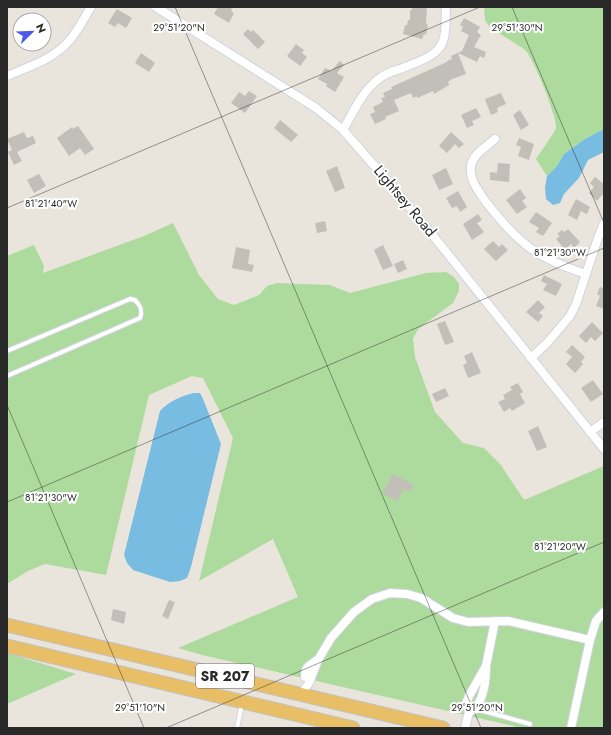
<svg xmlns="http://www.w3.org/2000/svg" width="611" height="735" viewBox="0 0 611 735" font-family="Jost,sans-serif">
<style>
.green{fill:#addb9d}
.water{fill:#78bce2}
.building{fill:#c2beb8}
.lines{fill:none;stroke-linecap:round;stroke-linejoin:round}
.service-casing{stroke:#d1d3e0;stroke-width:6}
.minor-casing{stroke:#d1d3e0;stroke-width:10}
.trunk-casing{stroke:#c3c3c3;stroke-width:15}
.service{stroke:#fff;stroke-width:4}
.minor{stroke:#fff;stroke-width:8}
.trunk{stroke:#e8be66;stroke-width:13}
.ticks{fill:none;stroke:#292929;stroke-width:1;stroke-opacity:0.45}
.labels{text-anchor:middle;stroke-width:4;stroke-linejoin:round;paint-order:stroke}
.shield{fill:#fff;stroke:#696969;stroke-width:1}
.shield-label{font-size:14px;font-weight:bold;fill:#292929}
.street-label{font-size:15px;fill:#292929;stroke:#fff}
.ticks-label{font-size:10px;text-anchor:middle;fill:#292929;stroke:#fff;stroke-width:4;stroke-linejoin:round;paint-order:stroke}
</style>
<rect width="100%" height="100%" fill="#e9e5dc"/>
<g class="green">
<path d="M484 7H604V129L585 139 564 154 557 166 547 176 536 159C540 153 555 132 556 128 558 118 533 58 526 51 516 42 491 31 486 22 484 18 485 12 484 7Z"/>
<polygon points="173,223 199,275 218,299 234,305 259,295 267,286 277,283 330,285 350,293 426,273 446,272 454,277 459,284 459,291 453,303 418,329 413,339 415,357 435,412 463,443 484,448 501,465 524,500 604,466 604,728 522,728 202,655 178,648 298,597 273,539 199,581 233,438 203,378 192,376 149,395 106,575 45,564 28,571 7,584 7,256 34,245 44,266 43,273 144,236"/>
<polygon points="7,653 76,674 7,704"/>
</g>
<g class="water">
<polygon points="604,129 604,152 588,160 579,178 564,194 560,203 553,205 546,199 545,188 547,176 557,166 564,154 585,139"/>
<path d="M194 393H200L203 399 221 444 191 567 187 578 180 581 170 582 133 570 127 563 124 555 160 411C169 401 181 396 194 393Z"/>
</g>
<g class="building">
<polygon points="218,7 229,7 232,9 231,11 234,13 229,23 214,14"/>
<polygon points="412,7 427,7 426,24 428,25 426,35 424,34 422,39 403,34 405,25 407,25 408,20 410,20 410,10 412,10"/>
<polygon points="117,9 132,18 126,28 118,23 115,27 108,23"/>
<polygon points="464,18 480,27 477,32 481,35 474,47 486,52 484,58 480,56 477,62 458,53 466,74 452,79 448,82 449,85 434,94 433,91 417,98 417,96 413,98 411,93 394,100 399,111 385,117 386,119 375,124 370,114 375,112 373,107 383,102 381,98 385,97 383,93 392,89 391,87 447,62 447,61 452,59 451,56 462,51 469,35 461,31 463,27 460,25"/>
<polygon points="248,29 251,32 253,30 265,42 258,49 243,34"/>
<polygon points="296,44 304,50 302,53 307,57 300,66 287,56"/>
<polygon points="141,53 155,63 149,72 135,63"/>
<polygon points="340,61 344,65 337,73 344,77 335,92 326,86 327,84 318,79 325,68 331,71"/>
<polygon points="249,91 257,96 245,113 231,103 239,92 245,96"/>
<polygon points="501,93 506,104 497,108 498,112 491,115 485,99"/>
<polygon points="476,108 481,117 472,121 474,125 467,128 461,115"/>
<polygon points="520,110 529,125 521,130 513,115"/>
<polygon points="280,120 298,135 291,142 274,128"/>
<polygon points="78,126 94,149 85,155 80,148 69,156 57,138 72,127 73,129"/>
<polygon points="24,132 27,138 33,136 36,143 17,152 22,161 14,165 8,152 12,150 7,139"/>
<polygon points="451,132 464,144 459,148 455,144 447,153 439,146"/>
<polygon points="519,138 534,144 529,160 518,156 521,147 516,145"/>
<polygon points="498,163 510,164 509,182 490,180 490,172 497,173"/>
<polygon points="337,166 345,188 335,192 326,171"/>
<polygon points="446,168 453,184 439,190 432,175"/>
<polygon points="39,174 46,186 34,193 27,180"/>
<polygon points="595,177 604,184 604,193 597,201 589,193 594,187 590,183"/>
<polygon points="520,189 526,198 522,201 527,207 517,214 506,200"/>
<polygon points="458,191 467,207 460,212 457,206 452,208 446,198"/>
<polygon points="576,199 590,207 587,214 581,211 577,220 568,215"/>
<polygon points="536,212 552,223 543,236 536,232 539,228 529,222"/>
<polygon points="478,214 482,220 477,223 484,232 472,240 463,224"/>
<polygon points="325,221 327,231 317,233 315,223"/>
<polygon points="568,229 580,242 574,248 571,244 565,250 556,239 560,236 557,234 562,230 564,232"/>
<polygon points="493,241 499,247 502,244 508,250 496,261 484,249"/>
<polygon points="383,245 393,266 383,270 374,250"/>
<polygon points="236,247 250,250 248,264 254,265 252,272 232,268"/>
<polygon points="403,260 407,269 398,273 394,264"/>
<polygon points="544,275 562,284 556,296 543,290 547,284 541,281"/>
<polygon points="603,286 604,286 604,309 596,306 600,296 597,294 600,287 603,288"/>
<polygon points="538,300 545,307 539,313 543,316 538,322 526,312"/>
<polygon points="445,321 454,342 445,345 437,324"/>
<polygon points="592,322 603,333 595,341 591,337 586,343 579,336"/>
<polygon points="572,345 585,357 581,362 583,364 575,373 566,364 572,357 566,352"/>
<polygon points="472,352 481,373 468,378 463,365 467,363 464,356"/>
<polygon points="593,380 603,394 591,402 581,388"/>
<polygon points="518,383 523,392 520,394 525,403 512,411 510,408 504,412 498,402 505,399 503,395 512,390 510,387"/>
<polygon points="445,388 449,396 436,402 432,394"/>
<polygon points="538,426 547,447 537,451 528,431"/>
<polygon points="393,474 414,485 410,492 404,489 397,501 382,493"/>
<polygon points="169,600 175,602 168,619 162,616"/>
<polygon points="113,609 126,612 124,624 111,620"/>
</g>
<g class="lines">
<g class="service-casing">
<g id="service">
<path d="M7 351 130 299 135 300C141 306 143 311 140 318L7 376"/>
<polyline points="476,709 530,724"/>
<polyline points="237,728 242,704"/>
</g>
</g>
<g class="minor-casing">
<g id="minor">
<polyline points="156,7 316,108 343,130 385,178 435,238 604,449"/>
<path d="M7 76C28 67 54 59 69 41 78 31 84 18 91 7"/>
<path d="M343 130C354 111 362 91 380 78 386 73 394 71 400 69 414 63 438 57 443 41 447 31 445 18 446 7"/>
<path d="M495 139C486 147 473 154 471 166 469 181 479 191 486 202 518 243 536 258 586 274"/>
<polyline points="531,358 548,342 570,316 576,304 597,241 604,223"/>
<polyline points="590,432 604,422"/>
<polyline points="486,666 495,621"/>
<path d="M311 678 305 677C305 666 309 666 317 660"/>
<polyline points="301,694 309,683 318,660 331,638 354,612 372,599 390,593 407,594 421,598 453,618 468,622 508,621 590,640"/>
<path d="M465 728 469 712 466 704 469 696 486 666C486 683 484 694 476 709L469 712"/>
<polyline points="571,728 590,640 596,621 604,612"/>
</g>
</g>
<g class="trunk-casing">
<g id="trunk">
<polyline points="7,625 443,728"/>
<polyline points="7,646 353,728"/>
</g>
</g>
<use href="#service" class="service"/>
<use href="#minor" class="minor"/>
<use href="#trunk" class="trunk"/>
</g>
<path class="ticks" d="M175 7 481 728M512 7 604 223M7 208 480 7M7 405 144 728M7 502 604 248M166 728 604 542"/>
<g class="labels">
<rect class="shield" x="196" y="664" width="58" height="24" rx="3"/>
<g class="shield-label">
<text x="225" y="681">SR 207</text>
</g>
<g class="street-label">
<text transform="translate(405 201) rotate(50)" y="5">Lightsey Road</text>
</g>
</g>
<g class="ticks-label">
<text x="179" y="31">29°51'20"N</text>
<text x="517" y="31">29°51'30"N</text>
<text x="51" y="207">81°21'40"W</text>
<text x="560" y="256">81°21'30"W</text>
<text x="51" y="501">81°21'30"W</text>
<text x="560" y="550">81°21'20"W</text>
<text x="140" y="711">29°51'10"N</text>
<text x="477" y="711">29°51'20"N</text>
</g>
<rect width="611" height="735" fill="none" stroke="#292929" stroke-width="16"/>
<g transform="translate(32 32) rotate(67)"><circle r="19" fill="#ffffff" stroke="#a9a9a9"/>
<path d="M0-3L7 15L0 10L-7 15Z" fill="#4b5ae7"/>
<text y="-6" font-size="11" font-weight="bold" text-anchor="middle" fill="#292929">N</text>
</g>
</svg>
